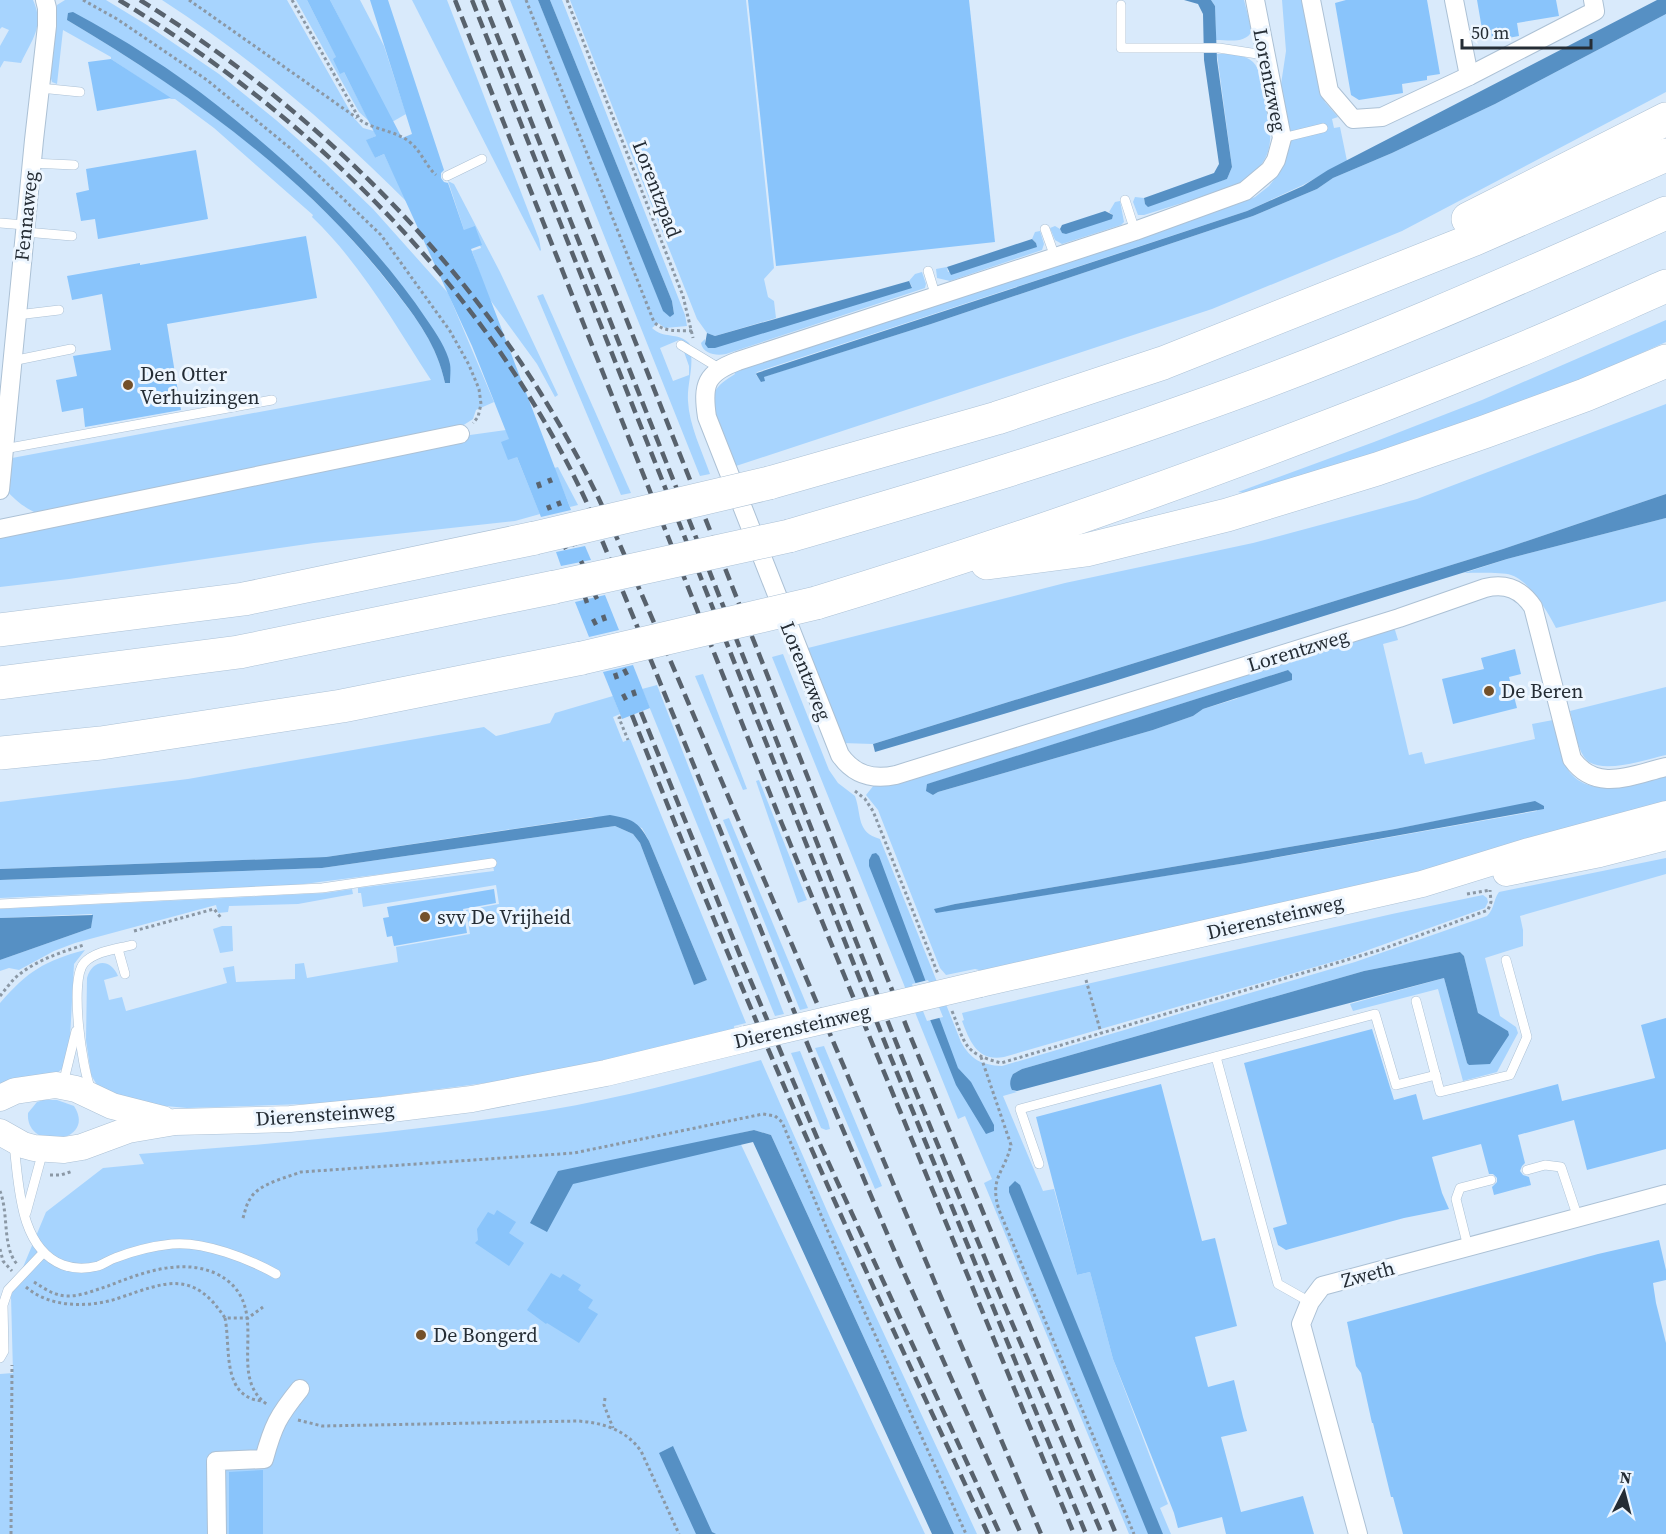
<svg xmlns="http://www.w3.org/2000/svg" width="1666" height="1534" viewBox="0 0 1666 1534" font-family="'Source Serif 4',serif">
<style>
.green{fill:#a7d4fe;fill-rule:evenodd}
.water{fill:#5690c4}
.pier{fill:#d9eafb}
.building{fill:#89c4fb}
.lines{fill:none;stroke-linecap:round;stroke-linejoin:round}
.lane-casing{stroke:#acc1d5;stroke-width:10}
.street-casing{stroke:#acc1d5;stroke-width:20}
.secondary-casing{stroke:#acc1d5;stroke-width:27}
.highway-casing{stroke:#acc1d5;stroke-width:34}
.path{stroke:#8b98a5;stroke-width:3;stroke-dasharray:3 3;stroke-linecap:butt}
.lane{stroke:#fff;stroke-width:9}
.street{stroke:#fff;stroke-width:18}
.secondary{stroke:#fff;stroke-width:26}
.highway{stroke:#fff;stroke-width:33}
.rail{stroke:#58626d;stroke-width:4.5;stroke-dasharray:12 6;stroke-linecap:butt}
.secondary-bridge-casing{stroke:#acc1d5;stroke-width:27;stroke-linecap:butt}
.highway-bridge-casing{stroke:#acc1d5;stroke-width:34;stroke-linecap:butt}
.secondary-bridge{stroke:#fff;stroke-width:26}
.highway-bridge{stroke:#fff;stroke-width:33}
.poi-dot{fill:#74512a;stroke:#edf6ff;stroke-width:2}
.labels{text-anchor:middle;stroke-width:6;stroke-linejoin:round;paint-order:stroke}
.street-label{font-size:20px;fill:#252d35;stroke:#edf6ff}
.poi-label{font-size:20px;fill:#252d35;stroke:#edf6ff;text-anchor:start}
</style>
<rect width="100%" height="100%" fill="#d9eafb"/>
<g class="green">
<path d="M0 0H33C45 26 32 39 21 63L4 61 0 68V46L9 30 2 27 0 29Z"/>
<path d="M65 0H106L147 25 219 74 276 120 325 163 373 209 448 293 494 402 476 410 473 419 459 428 40 515C27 509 18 503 8 492L12 458 431 380C394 323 361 264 312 217L313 215 214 128 175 99H171L111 59V57L63 30 57 84 52 82 50 75 56 11 57 5ZM67 20 109 32 183 80 255 137 321 196 386 266 433 330 443 347 450 365 445 383C437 344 415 316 390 285 304 174 187 91 67 20Z"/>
<path d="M162 0H287L354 118 363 128 374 131 376 136 367 140 375 158 384 154 408 203C332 127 252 58 162 0Z"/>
<polygon points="296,0 307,0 369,121 359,112"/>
<polygon points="330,0 360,0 384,46 406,114 392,122"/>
<polygon points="412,0 447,0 539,239 541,250 540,251"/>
<path d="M510 0H538L594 137 674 314 672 301 550 0H562L685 315 687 326 665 328 658 323 652 328C663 339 678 332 689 343L690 345 679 340 660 348 673 381 689 375V366L683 349 691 354C693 370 687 385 688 401 689 425 702 451 710 474L700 476Z"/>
<polygon points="570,0 746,0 774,268 764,279 768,297 774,301 776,318 715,336 707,333 697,319"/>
<path d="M1211 0H1244L1252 31C1245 44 1229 40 1216 40L1215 6Z"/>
<path d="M1282 0H1304L1320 90 1325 102 1338 117 1332 119 1334 128 1340 127 1347 161 1303 185 1247 211 757 372 756 375 762 382 764 380 763 377 931 324 1253 216 1317 189 1333 178 1392 153 1495 104 1666 14V92L1402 231 1212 309 736 466C729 449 709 412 714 394 717 385 727 379 735 374L734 372 1240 203 1255 197 1269 186 1279 173 1280 91 1286 51Z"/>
<path d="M1217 54C1229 54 1243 53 1253 62 1260 68 1261 83 1263 93 1273 136 1279 160 1236 186L1144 215H1138L1133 202 1135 197 1144 198 1145 204 1227 179 1232 167Z"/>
<polygon points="448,181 454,184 500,272 558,395 555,397 537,364 488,297 472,251 481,248 475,231 465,233"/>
<polygon points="1120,201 1124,222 1121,225 1062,244 1055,240 1050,228 1055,226 1060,229 1062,233 1113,215 1109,212 1115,202"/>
<polygon points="1040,231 1044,244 1042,250 950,281 937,278 936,269 947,267 948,272 1036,243 1032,239 1035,232"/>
<path d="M922 272 926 284 925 288 726 354C716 356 703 354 701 343L705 339V344L912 287 909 281 915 274Z"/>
<polygon points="543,294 631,493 621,495 537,296"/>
<polygon points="1666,320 1666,342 1567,386 1438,437 1245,493 1238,492 1374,442 1482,400"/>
<polygon points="1666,404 1666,494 1503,549 873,744 842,743 804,649 1065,583 1253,543 1417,499"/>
<polygon points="506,430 540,514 515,521 314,543 69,579 0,587 0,534 470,435"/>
<polygon points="558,467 578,505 570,507 554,468"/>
<path d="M1666 518V601L1556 628C1547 611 1530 581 1511 575 1502 572 1475 573 1464 573L1507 559Z"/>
<path d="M1392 629 1395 630 1398 640 1383 644 1409 755 1422 752 1425 764 1535 739 1532 724 1553 720C1557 733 1559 748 1563 760 1580 804 1633 784 1666 776V809L1418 873 987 972 975 969 946 975 940 968 878 810 866 795 874 785H885ZM1288 670 1236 699 1203 709 1193 716 1153 730 938 792 933 795 928 784ZM1535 802 1537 811 1240 864 963 908 934 910 955 904 1395 829Z"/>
<path d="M783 654 829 770 838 783 855 796C862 816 856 832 880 839L961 1042C971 1060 982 1065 1002 1066L1355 962 1487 916C1495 908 1493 900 1499 892L1666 858V874L1520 916 1523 930V946L1485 958 1500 1016 1516 1027 1518 1033 1497 1072 1463 1081 1438 989 1353 1011 1350 1004 1444 978 1467 1063 1508 1031 1478 1014 1464 956 1460 952 1364 971 1022 1069 1013 1074 1012 1090 1017 1092 1003 1096 1043 1191 1054 1189 1077 1275 1090 1272 1113 1359 1168 1504 1160 1508 1171 1534H1129L984 1183 992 1179 965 1116 958 1119 772 657Z"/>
<polygon points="703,674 747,789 743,790 695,676"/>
<polygon points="657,685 784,1014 775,1016 642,689"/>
<path d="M1666 687V755C1646 759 1598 777 1584 757 1576 745 1574 726 1570 711Z"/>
<path d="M613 696 620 714 613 717 623 742 630 739 746 1023 734 1026 735 1031 546 1075 333 1103 187 1108 155 1105 125 1100 97 1085 91 1075 86 1040 87 978C92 960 110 957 118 976L104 980 109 1000 122 997 126 1011 227 983 223 968 234 966 236 982 295 979V964L304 963 307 978 398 962 396 947 470 934 466 910 499 904 496 885 363 907 361 893H358V888L494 871 492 860 296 885 0 898V880L322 868 615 826 633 834 640 843 694 984 707 980 649 841 642 828 592 817 326 857 0 869V802L188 779 484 727 496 736 550 723 555 713Z"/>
<polygon points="759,780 807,900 798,903 756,781"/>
<polygon points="729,818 808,1008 800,1010 723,820"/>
<polygon points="352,889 353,894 298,904 229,906 228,912 218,913 216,905 75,943 54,951 19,970 9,968 0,971 0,960 91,928 92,914 0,918 0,909 325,893"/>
<path d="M1483 895 1487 898 1488 902 1485 908 1346 958 1004 1057C978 1062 970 1042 962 1021L964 1020 962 1013 987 1007 1392 914Z"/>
<polygon points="222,926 232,926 233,951 220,953 213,929"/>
<path d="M85 950 74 964 70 1038 65 1066 53 1077 0 1093V1003C28 971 44 961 85 950Z"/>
<polygon points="824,1046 882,1186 875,1189 815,1048"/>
<polygon points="800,1051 828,1121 830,1129 826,1130 821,1128 791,1053"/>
<path d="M761 1060 831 1220 977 1534H954L771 1135 754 1130 736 1134 925 1534H0V1374L13 1373 11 1296 46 1212 103 1168 144 1164 139 1154C276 1144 413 1132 549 1110 621 1098 691 1079 761 1060Z"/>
<path d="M43 1100H57L74 1106C98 1143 25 1153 28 1113L37 1102Z"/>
</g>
<g class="water">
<polygon points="538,0 550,0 672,301 674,314 670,317 663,311"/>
<polygon points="1184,0 1211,0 1215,6 1217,60 1232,167 1227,179 1148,207 1145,204 1144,198 1214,173 1219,164 1204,60 1203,14 1198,4"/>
<polygon points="1657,0 1666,0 1666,14 1495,104 1392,153 1333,178 1317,189 1253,216 931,324 764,377 765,381 761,382 756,374 757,373 1247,211 1303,186 1328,170"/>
<path d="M73 12C123 39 173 70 218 106 294 166 373 239 427 320 436 333 447 349 450 364 451 370 450 377 450 383H445C437 345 417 319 393 288 306 176 188 92 67 20L68 13Z"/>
<polygon points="1105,211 1113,215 1112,219 1066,234 1062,233 1060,229 1062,225"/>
<polygon points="1032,239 1036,243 1037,247 951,275 947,267"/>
<polygon points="909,281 912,288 715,348 708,348 705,344 707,333 715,336"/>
<polygon points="1666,494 1666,518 1507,559 1108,683 875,752 873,744 1503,549"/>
<polygon points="1288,670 1292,674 1292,680 1203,709 1193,716 1153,730 938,792 933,795 926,791 927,784"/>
<polygon points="1535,801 1544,806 1544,809 1240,864 936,913 934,909 955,904 1395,829"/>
<path d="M610 815C632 819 638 821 649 841L707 980 694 985 640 843 633 834 615 826 322 868 0 880V869L326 857Z"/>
<polygon points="876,853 879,856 958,1068 971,1082 994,1125 994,1131 986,1134 956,1085 869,866 869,860 872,854"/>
<polygon points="93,915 91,928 0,960 0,918"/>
<path d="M1460 952 1464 956 1478 1013 1508 1031 1509 1035 1490 1064 1469 1065 1467 1063 1444 978 1017 1091 1012 1090C1009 1084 1010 1080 1013 1074L1022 1069 1364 971Z"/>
<polygon points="754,1130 771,1135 954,1534 932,1534 753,1142 573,1184 547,1232 530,1223 558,1171"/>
<polygon points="1015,1181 1020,1185 1163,1534 1148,1534 1009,1192 1009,1187"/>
<polygon points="673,1446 712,1532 716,1534 696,1534 659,1453"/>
</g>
<polygon class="pier" points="928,980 943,1017 927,1021 912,984"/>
<g class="building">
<polygon points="307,0 330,0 402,138 412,134 370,0 388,0 444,170 441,173 441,178 444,182 448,183 464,230 475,226 482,245 471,249 571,510 541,517 517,457 508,460 501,442 509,439 472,346 384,154 375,158 366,140 376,136 344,72 340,74 333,59 336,57"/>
<polygon points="748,0 969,0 995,242 776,266"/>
<polygon points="1346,0 1427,0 1440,74 1427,76 1427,80 1402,84 1403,93 1359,100 1351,95 1335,3"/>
<polygon points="1477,0 1556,0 1559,16 1517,23 1519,36 1492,41 1491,30 1482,29"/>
<polygon points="111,59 171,98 97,111 88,62"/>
<polygon points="196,150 208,219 98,239 95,219 81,221 76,193 89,190 86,169"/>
<polygon points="306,236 317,298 167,324 181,410 85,427 83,408 62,412 56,380 77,376 73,356 111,350 102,294 72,300 67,276 140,263 140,265"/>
<polygon points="585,546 591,560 561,566 556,552"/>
<polygon points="605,595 619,630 589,637 575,602"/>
<polygon points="1515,649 1521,674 1509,677 1517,708 1453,724 1442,679 1484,669 1481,658"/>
<polygon points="633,665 650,708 622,719 603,672"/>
<polygon points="494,889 496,903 463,909 467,933 394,946 392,936 387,937 383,918 389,917 387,907"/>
<polygon points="1666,1018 1666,1149 1587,1170 1574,1120 1518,1135 1525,1163 1522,1166 1520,1171 1523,1175 1529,1177 1531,1185 1494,1195 1492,1187 1497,1182 1497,1178 1493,1174 1489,1174 1481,1144 1432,1157 1442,1193 1449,1209 1404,1218 1286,1250 1278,1245 1273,1228 1287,1224 1244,1063 1372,1029 1394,1100 1416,1094 1423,1120 1558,1084 1562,1101 1655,1078 1641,1025"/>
<polygon points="1161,1084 1202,1241 1215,1238 1237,1326 1195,1337 1208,1387 1234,1380 1243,1417 1247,1431 1221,1437 1241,1512 1303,1496 1314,1534 1226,1534 1222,1517 1178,1528 1174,1513 1113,1359 1090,1272 1077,1275 1036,1117"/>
<polygon points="497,1210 516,1222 509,1233 524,1243 509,1266 475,1243 478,1240 477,1229 488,1212 494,1215"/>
<polygon points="1659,1240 1666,1270 1666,1280 1653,1283 1656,1303 1666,1343 1666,1534 1403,1534 1393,1497 1391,1497 1373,1423 1372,1423 1361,1373 1356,1366 1347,1322 1598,1254"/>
<polygon points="551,1273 560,1278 563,1274 581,1285 578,1290 593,1300 588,1308 598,1314 579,1343 547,1323 546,1324 527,1310"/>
<polygon points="263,1470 263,1534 229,1534 229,1472"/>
</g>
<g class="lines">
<g class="lane-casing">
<g id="lane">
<polyline points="1121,5 1121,48 1219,48 1264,55"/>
<polyline points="40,88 80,92"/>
<polyline points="1282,138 1323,128"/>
<polyline points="31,163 74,165"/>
<polyline points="447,176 482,159"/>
<polyline points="1125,200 1135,231"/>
<polyline points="0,223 25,225"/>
<polyline points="1045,229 1055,257"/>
<polyline points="25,232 72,236"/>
<polyline points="928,271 936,297"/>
<polyline points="17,315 59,310"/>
<polyline points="681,345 719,368"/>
<polyline points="12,361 71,349"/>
<polyline points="4,449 272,400"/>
<polyline points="0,904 322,888 492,863"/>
<polyline points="118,949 125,974"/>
<polyline points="1416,1001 1440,1092 1510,1075 1527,1037 1506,960"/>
<polyline points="1216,1057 1278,1284 1310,1302"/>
<polyline points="63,1084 76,1031"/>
<path d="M91 1090C82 1069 69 980 84 963 95 951 117 949 132 945"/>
<path d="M14 1145C19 1184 19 1248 63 1265 74 1269 86 1269 98 1266 104 1264 109 1260 115 1258 133 1251 153 1246 172 1244 204 1241 249 1259 276 1274"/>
<polyline points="1039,1164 1020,1109 1375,1014 1396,1085 1436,1075"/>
<polyline points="1527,1170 1545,1165 1561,1167 1578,1218"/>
<polyline points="26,1213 43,1151"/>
<polyline points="1468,1247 1456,1199 1460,1188 1491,1180"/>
<polyline points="0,1358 4,1351 3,1305 8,1290 43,1253"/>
</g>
</g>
<g class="street-casing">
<g id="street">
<path d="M1255 0 1282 138 1276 160 1270 170 1245 191 1135 231 738 361C706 373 702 384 707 417L840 755C854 775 873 780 896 775L1399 618 1485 588C1506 583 1521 589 1533 607L1572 759C1596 793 1632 775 1666 767"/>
<polyline points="1311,0 1329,91 1353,119 1382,117 1469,76 1595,11 1593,0"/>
<polyline points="1454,0 1469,76"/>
<polyline points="0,490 34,140 47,26 47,8 45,0"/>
<polyline points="0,529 460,434"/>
<path d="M217 1534 216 1461 264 1459C273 1426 278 1416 300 1389"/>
<polyline points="1358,1534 1301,1324 1310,1302 1322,1286 1666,1194"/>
</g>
</g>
<g class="secondary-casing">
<g id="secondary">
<polyline points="1506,873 1600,854 1666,837"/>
<polyline points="980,984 1422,884 1529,851 1666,814"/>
<polyline points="0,1098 15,1091 56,1085 76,1089 112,1106 163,1119"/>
<polyline points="0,1132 23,1145 34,1148 64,1150 82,1147 128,1130 175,1122 290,1119 383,1110 472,1099 606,1073 746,1039"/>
</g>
</g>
<g class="highway-casing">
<g id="highway">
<polyline points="1468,219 1666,119"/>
<polyline points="769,483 997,418 1163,363 1475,239 1666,155"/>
<path d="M789 536C923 497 1057 457 1188 410 1351 353 1509 283 1666 213"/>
<polyline points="987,563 1086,550 1227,515 1377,469 1484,432 1585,395 1666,361"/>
<path d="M816 603C1053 531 1286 446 1515 352 1566 331 1616 308 1666 286"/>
<polyline points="0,630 244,599 535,538"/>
<polyline points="0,683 239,652 555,587"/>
<polyline points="0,753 101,743 342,706 582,658"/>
</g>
</g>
<g class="path">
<polyline points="83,0 117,19 207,80 290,148 381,235 450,331 469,365 479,389 481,404 478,417 473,423"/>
<polyline points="189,0 357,118"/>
<path d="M292 0 360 120C376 131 397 130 412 144 422 153 426 166 436 175"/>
<path d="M526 0 654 322C664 333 678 330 693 331"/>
<polyline points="567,0 683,296 693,338"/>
<polyline points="621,717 619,718 628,740"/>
<polyline points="855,791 865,799 873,811 938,974"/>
<polyline points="1467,894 1490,890"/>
<polyline points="134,931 214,909 222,919"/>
<polyline points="1086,980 1101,1033"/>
<path d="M0 996C5 990 10 983 15 978 34 961 61 952 84 945"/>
<path d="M952 1011C966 1045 963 1053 1001 1063L1380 950 1488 910 1491 902 1490 890"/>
<path d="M981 1057 1011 1145C1004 1174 989 1177 999 1210L1134 1534"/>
<polyline points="50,1175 61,1175 73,1171"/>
<path d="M0 1191C9 1214 2 1247 17 1264"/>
<path d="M243 1218C245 1212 246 1205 250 1199 258 1184 285 1178 301 1172L574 1153 763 1114 775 1116 782 1122 829 1234 966 1534"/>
<polyline points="0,1249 3,1261 12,1271"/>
<path d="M34 1282C45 1289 55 1296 68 1296 82 1296 95 1290 108 1286 141 1273 180 1258 215 1273 278 1303 222 1375 268 1405"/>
<path d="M26 1287C50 1308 89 1308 119 1298 166 1282 193 1269 225 1318H248L263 1307"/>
<path d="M225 1318C231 1348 221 1397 262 1401"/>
<polyline points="605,1398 604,1405 613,1428"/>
<path d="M298 1420 322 1426 578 1421C603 1423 625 1429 641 1451L679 1534"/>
<polyline points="11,1534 12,1365"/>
</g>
<use href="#lane" class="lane"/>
<use href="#street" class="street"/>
<use href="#secondary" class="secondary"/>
<use href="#highway" class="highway"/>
<g class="rail">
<path d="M119 0C316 120 488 291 586 501L827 1092 900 1264 1021 1534"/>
<path d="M140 0C317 111 472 263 572 447 599 495 620 545 642 595 681 684 718 774 757 863 853 1086 946 1310 1041 1534"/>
<polyline points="455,0 782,824 1074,1534"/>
<polyline points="472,0 891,1058 1086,1534"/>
<polyline points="483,0 915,1090 1001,1297 1102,1534"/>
<polyline points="500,0 909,1033 1116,1534"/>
<polyline points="549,478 551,483"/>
<polyline points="538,482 540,488"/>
<polyline points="558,501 560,506"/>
<polyline points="548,505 550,510"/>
<polyline points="564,517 566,523"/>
<polyline points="554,521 556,527"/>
<polyline points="573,540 575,546"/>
<polyline points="563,543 566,549"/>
<polyline points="581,561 584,567"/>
<polyline points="576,576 579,582"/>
<polyline points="594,593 597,599"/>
<polyline points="585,597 587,603"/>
<polyline points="603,615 605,621"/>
<polyline points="593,619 596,625"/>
<polyline points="602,640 604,646"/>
<polyline points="616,647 618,653"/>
<polyline points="624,669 627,675"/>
<polyline points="615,673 617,679"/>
<polyline points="633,690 635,696"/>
<polyline points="623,694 626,700"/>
<polyline points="641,712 741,958 818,1140 1000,1534"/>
<path d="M632 715C698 883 766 1049 840 1213 888 1321 939 1427 988 1534"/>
</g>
<g class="secondary-bridge-casing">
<polyline id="secondary-bridge" points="746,1039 980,984"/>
</g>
<g class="highway-bridge-casing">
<g id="highway-bridge">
<polyline points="535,538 769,483"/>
<polyline points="555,587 789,536"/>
<polyline points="582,658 816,603"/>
</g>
</g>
<use href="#secondary-bridge" class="secondary-bridge"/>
<use href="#highway-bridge" class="highway-bridge"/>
</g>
<g class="poi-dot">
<circle cx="128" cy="385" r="6"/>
<circle cx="1489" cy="691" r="6"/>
<circle cx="425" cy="917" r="6"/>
<circle cx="421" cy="1335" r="6"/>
</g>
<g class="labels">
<g class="street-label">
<text transform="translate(1270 80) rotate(79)" y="7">Lorentzweg</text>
<text transform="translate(657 189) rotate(69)" y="7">Lorentzpad</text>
<text transform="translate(26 216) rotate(-84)" y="7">Fennaweg</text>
<text transform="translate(1298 650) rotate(-17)" y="7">Lorentzweg</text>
<text transform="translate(806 671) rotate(68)" y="7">Lorentzweg</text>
<text transform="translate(1275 917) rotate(-13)" y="7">Dierensteinweg</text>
<text transform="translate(802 1026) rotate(-13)" y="7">Dierensteinweg</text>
<text transform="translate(325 1114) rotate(-4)" y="7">Dierensteinweg</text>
<text transform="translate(1368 1274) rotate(-15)" y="7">Zweth</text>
</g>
<g class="poi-label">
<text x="140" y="381">Den Otter<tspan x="140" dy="23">Verhuizingen</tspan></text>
<text x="1501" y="698">De Beren</text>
<text x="437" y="924">svv De Vrijheid</text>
<text x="433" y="1342">De Bongerd</text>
</g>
</g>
<g transform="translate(1624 1492) rotate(6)" stroke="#edf6ff" stroke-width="4.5" paint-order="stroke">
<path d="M0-4.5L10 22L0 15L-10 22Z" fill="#252d35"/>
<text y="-9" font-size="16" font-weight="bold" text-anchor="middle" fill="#252d35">N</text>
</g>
<path d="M1462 39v9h129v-9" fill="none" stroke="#252d35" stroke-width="3"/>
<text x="1471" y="39" font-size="18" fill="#252d35" stroke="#edf6ff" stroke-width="4.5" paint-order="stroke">50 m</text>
</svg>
